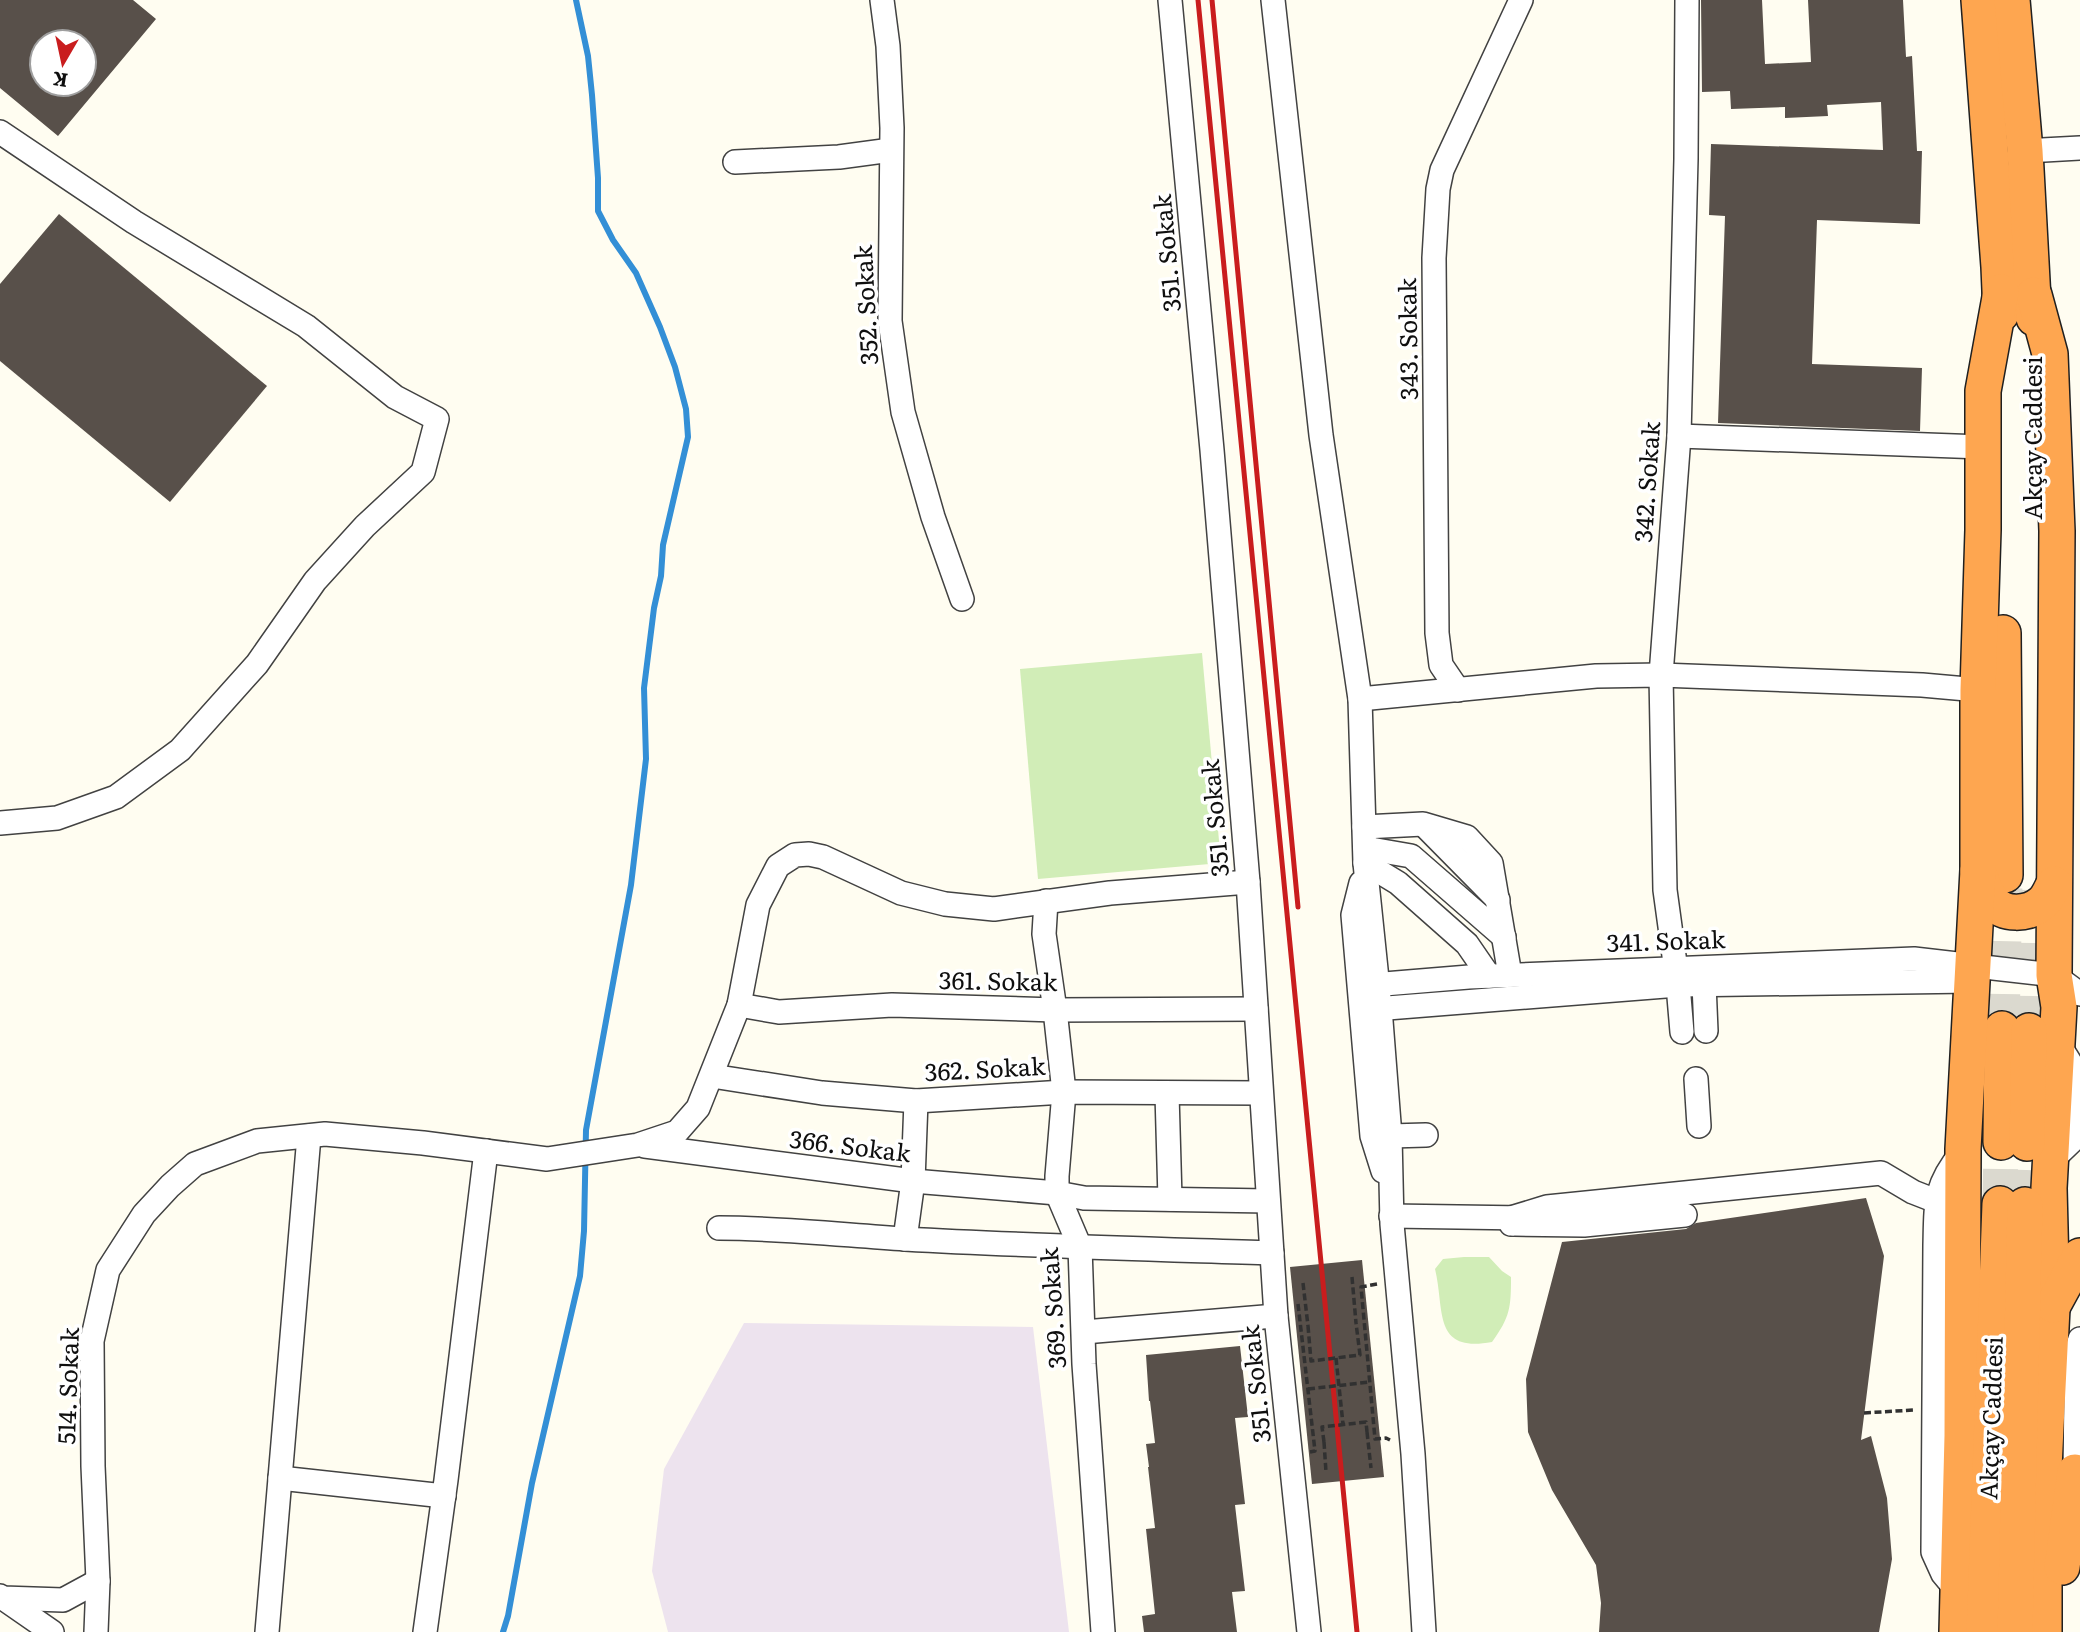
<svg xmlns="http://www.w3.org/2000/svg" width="2080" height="1632" viewBox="0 0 2080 1632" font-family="Literata,serif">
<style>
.industrial{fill:#ede3ee}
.green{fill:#d1edb7}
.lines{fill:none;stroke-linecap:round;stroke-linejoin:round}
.stream{stroke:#338fd6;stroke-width:6}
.building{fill:#58504a;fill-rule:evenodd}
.highway-tunnel{stroke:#dbd9cf;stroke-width:35;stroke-dasharray:35 18;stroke-linecap:butt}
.minor-casing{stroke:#424242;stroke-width:26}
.highway-casing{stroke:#202020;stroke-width:38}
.path{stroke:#313131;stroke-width:3.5;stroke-dasharray:7 3.5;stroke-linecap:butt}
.minor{stroke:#fff;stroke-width:23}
.highway{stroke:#fea650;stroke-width:35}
.rail{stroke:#c91d1e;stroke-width:5}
.path-bridge{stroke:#313131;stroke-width:3.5;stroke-dasharray:7 3.5;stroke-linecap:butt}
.labels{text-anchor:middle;stroke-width:7;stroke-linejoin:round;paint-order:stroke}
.street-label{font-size:24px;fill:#0f0f0f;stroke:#fff}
</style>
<rect width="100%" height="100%" fill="#fffdf1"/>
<polygon class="industrial" points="744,1323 1033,1327 1069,1632 668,1632 652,1571 664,1469"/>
<g class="green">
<polygon points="1202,653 1221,863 1038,879 1020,669"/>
<path d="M1464 1257H1489L1502 1271 1511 1277C1511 1308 1510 1317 1492 1342 1432 1353 1445 1310 1435 1269L1443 1259Z"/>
</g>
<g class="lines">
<polyline class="stream" points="503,1632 508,1616 532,1483 580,1276 584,1231 586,1130 631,885 646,759 644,688 654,608 661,576 663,545 688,437 686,409 675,367 660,327 636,273 613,240 598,211 598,178 592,95 588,56 576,0"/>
</g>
<g class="building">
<path d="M0 0H133L156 19 58 136 0 88ZM42 42H84V84H42Z"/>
<polygon points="1701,0 1762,0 1765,64 1811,62 1808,0 1903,0 1906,57 1912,56 1917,151 1922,151 1920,224 1817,220 1812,364 1922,368 1920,431 1718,423 1725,216 1709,215 1711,144 1883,150 1881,102 1827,105 1828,116 1785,118 1785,107 1731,109 1730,91 1702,92"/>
<polygon points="59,214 267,386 170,502 0,361 0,284"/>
<polygon points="1866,1198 1884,1256 1861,1440 1871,1436 1887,1498 1892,1559 1879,1632 1599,1632 1601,1603 1596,1565 1552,1490 1528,1432 1526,1379 1562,1242 1686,1229 1696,1223"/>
<polygon points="1362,1260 1384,1477 1312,1484 1290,1267"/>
<polygon points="1240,1346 1248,1417 1235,1418 1245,1504 1235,1505 1245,1591 1232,1592 1237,1632 1144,1632 1142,1616 1155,1614 1146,1529 1155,1528 1148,1467 1149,1467 1146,1444 1155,1443 1150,1401 1149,1401 1146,1355"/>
</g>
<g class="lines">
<g class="highway-tunnel">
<polyline points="2002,1029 2005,882"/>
<polyline points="2029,1031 2032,876"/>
<polyline points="2000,1204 2001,1142"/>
<polyline points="2025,1205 2027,1143"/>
</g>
<g class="minor-casing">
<g id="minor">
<polyline points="882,0 888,46 892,128 890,321 903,412 933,517 962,599"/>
<polyline points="1170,0 1212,450 1248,882 1276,1316 1309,1632"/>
<polyline points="1273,0 1321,435 1360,699 1365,863 1380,1008 1390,1136 1392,1224 1413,1454 1424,1632"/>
<polyline points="0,132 134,222 306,326 395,397 437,419 423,472 365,526 315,581 257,664 180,750 116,797 57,818 0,823"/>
<polyline points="2025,151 2080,148"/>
<polyline points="735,162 839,157 891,150"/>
<polyline points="1679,436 1982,447"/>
<polyline points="1458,690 1441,665 1437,633 1434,258 1438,189 1442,170 1521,0"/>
<polyline points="1360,699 1596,676 1661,675 1922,685 1978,690"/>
<polyline points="1424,825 1498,900"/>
<polyline points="1364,827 1423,824 1467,837 1491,863 1510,975"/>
<polyline points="1365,848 1411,856 1504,937"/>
<polyline points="1365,863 1398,883 1467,944 1489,976"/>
<polyline points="1361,883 1353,915 1372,1136 1383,1171"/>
<polyline points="1046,901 1044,934 1055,1010 1064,1092 1057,1176 1057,1193 1080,1247 1084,1364 1103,1632"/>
<polyline points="1691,976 1704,984 1706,1031"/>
<polyline points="1360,986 1469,977 1914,959 2054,975 2080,994"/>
<polyline points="739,1005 779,1012 892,1005 1055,1010 1256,1009"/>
<polyline points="1362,1010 1678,985 1972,981"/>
<polyline points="1682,1032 1678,985 1665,890 1661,675 1679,436 1686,159 1687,0"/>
<polyline points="712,1076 822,1093 916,1101 1064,1092 1261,1093"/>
<polyline points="1696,1079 1699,1126"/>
<polyline points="1167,1094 1170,1199"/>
<polyline points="1390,1136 1426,1135"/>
<polyline points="645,1146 913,1181 1057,1193 1084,1198 1268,1201"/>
<polyline points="2050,1162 2073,1140 2076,1072 2058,1043"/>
<polyline points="1391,1216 1525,1218"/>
<polyline points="1511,1224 1511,1218 1547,1207 1881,1173 1913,1192 1936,1201"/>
<polyline points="1514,1224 1584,1225 1685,1215"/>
<path d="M719 1228C781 1228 843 1235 905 1239 1027 1246 1149 1249 1272 1253"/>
<polyline points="905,1239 913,1181 916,1101"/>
<polyline points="1084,1332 1276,1316"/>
<polyline points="2075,1472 2076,1391 2074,1358 2080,1339"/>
<polyline points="280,1478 444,1496"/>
<path d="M1958 1592 1943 1574 1933 1552 1935 1245C1936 1204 1934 1186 1962 1152"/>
<polyline points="0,1596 3,1598 63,1600 98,1581"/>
<polyline points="3,1598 52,1632"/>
<polyline points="96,1632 98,1581 93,1466 92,1341 108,1270 144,1214 170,1186 195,1164 257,1141 325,1134 423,1143 547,1159 638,1145 677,1132 698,1108 739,1005 758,905 778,866 795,855 809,854 823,857 901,893 945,904 994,909 1110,893 1248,882"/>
<polyline points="267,1632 309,1136"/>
<polyline points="425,1632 446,1480 486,1151"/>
</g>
</g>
<g class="highway-casing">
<g id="highway">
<polyline points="1979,0 1999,267 2001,314"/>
<polyline points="2012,0 2025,151 2034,318"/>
<polyline points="2034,295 2050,354 2057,531 2054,975 2059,1007 2049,1188 2052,1308 2044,1467 2044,1632"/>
<polyline points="2003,633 2005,875"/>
<path d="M1978 870C1981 880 1985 892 1992 901 2003 916 2028 915 2042 903 2048 898 2051 890 2054 884"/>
<polyline points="2001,1142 2002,1029"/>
<polyline points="2027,1143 2029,1031"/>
<polyline points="2053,1305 2080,1256"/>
<polyline points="2062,1567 2075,1472"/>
<polyline points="1957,1632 1962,1436 1963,1149 1978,870 1978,690 1983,530 1983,391 2001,292"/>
<polyline points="1984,1632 2000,1204"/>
<polyline points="2015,1632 2025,1205"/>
</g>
</g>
<g class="path">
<polyline points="1352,1277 1356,1323"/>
<polyline points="1303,1283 1308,1326"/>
<polyline points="1377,1284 1361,1287 1375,1439 1386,1438 1390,1440"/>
<polyline points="1298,1304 1315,1451 1310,1452"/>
<polyline points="1336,1358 1343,1424"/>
<polyline points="1864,1413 1914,1410"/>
<polyline points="1367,1432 1371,1468"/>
<polyline points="1324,1442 1326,1472"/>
</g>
<use href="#minor" class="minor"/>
<use href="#highway" class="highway"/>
<g class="rail">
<polyline points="1198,0 1357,1632"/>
<polyline points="1212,0 1298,907"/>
</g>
<g class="path-bridge">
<polyline points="1308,1326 1311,1361 1360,1355 1356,1323"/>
<polyline points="1308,1389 1370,1382"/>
<polyline points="1324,1442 1322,1427 1366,1422 1367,1432"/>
</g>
</g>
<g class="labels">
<g class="street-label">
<text transform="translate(1168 253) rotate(-95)" y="8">351. Sokak</text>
<text transform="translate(867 305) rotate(-93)" y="8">352. Sokak</text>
<text transform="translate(1409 339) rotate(-91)" y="8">343. Sokak</text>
<text transform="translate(2034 438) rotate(-90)" y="8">Akçay Caddesi</text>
<text transform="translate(1648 482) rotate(-86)" y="8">342. Sokak</text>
<text transform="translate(1216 818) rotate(-95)" y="8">351. Sokak</text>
<text transform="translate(1666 942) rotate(-2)" y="8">341. Sokak</text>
<text transform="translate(998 982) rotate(1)" y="8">361. Sokak</text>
<text transform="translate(985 1070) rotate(-3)" y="8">362. Sokak</text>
<text transform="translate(850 1147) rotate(7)" y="8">366. Sokak</text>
<text transform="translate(1054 1308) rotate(-94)" y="8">369. Sokak</text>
<text transform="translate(1257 1384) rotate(-96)" y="8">351. Sokak</text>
<text transform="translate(69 1386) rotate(-88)" y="8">514. Sokak</text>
<text transform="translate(1992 1418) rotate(-88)" y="8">Akçay Caddesi</text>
</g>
</g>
<g transform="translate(63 63) rotate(189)"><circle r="33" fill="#ffffff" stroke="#9f9f9f" stroke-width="2"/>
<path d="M0-5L12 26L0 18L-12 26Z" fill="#c91d1e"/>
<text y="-10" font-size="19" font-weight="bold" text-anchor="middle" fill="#0f0f0f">K</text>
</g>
</svg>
